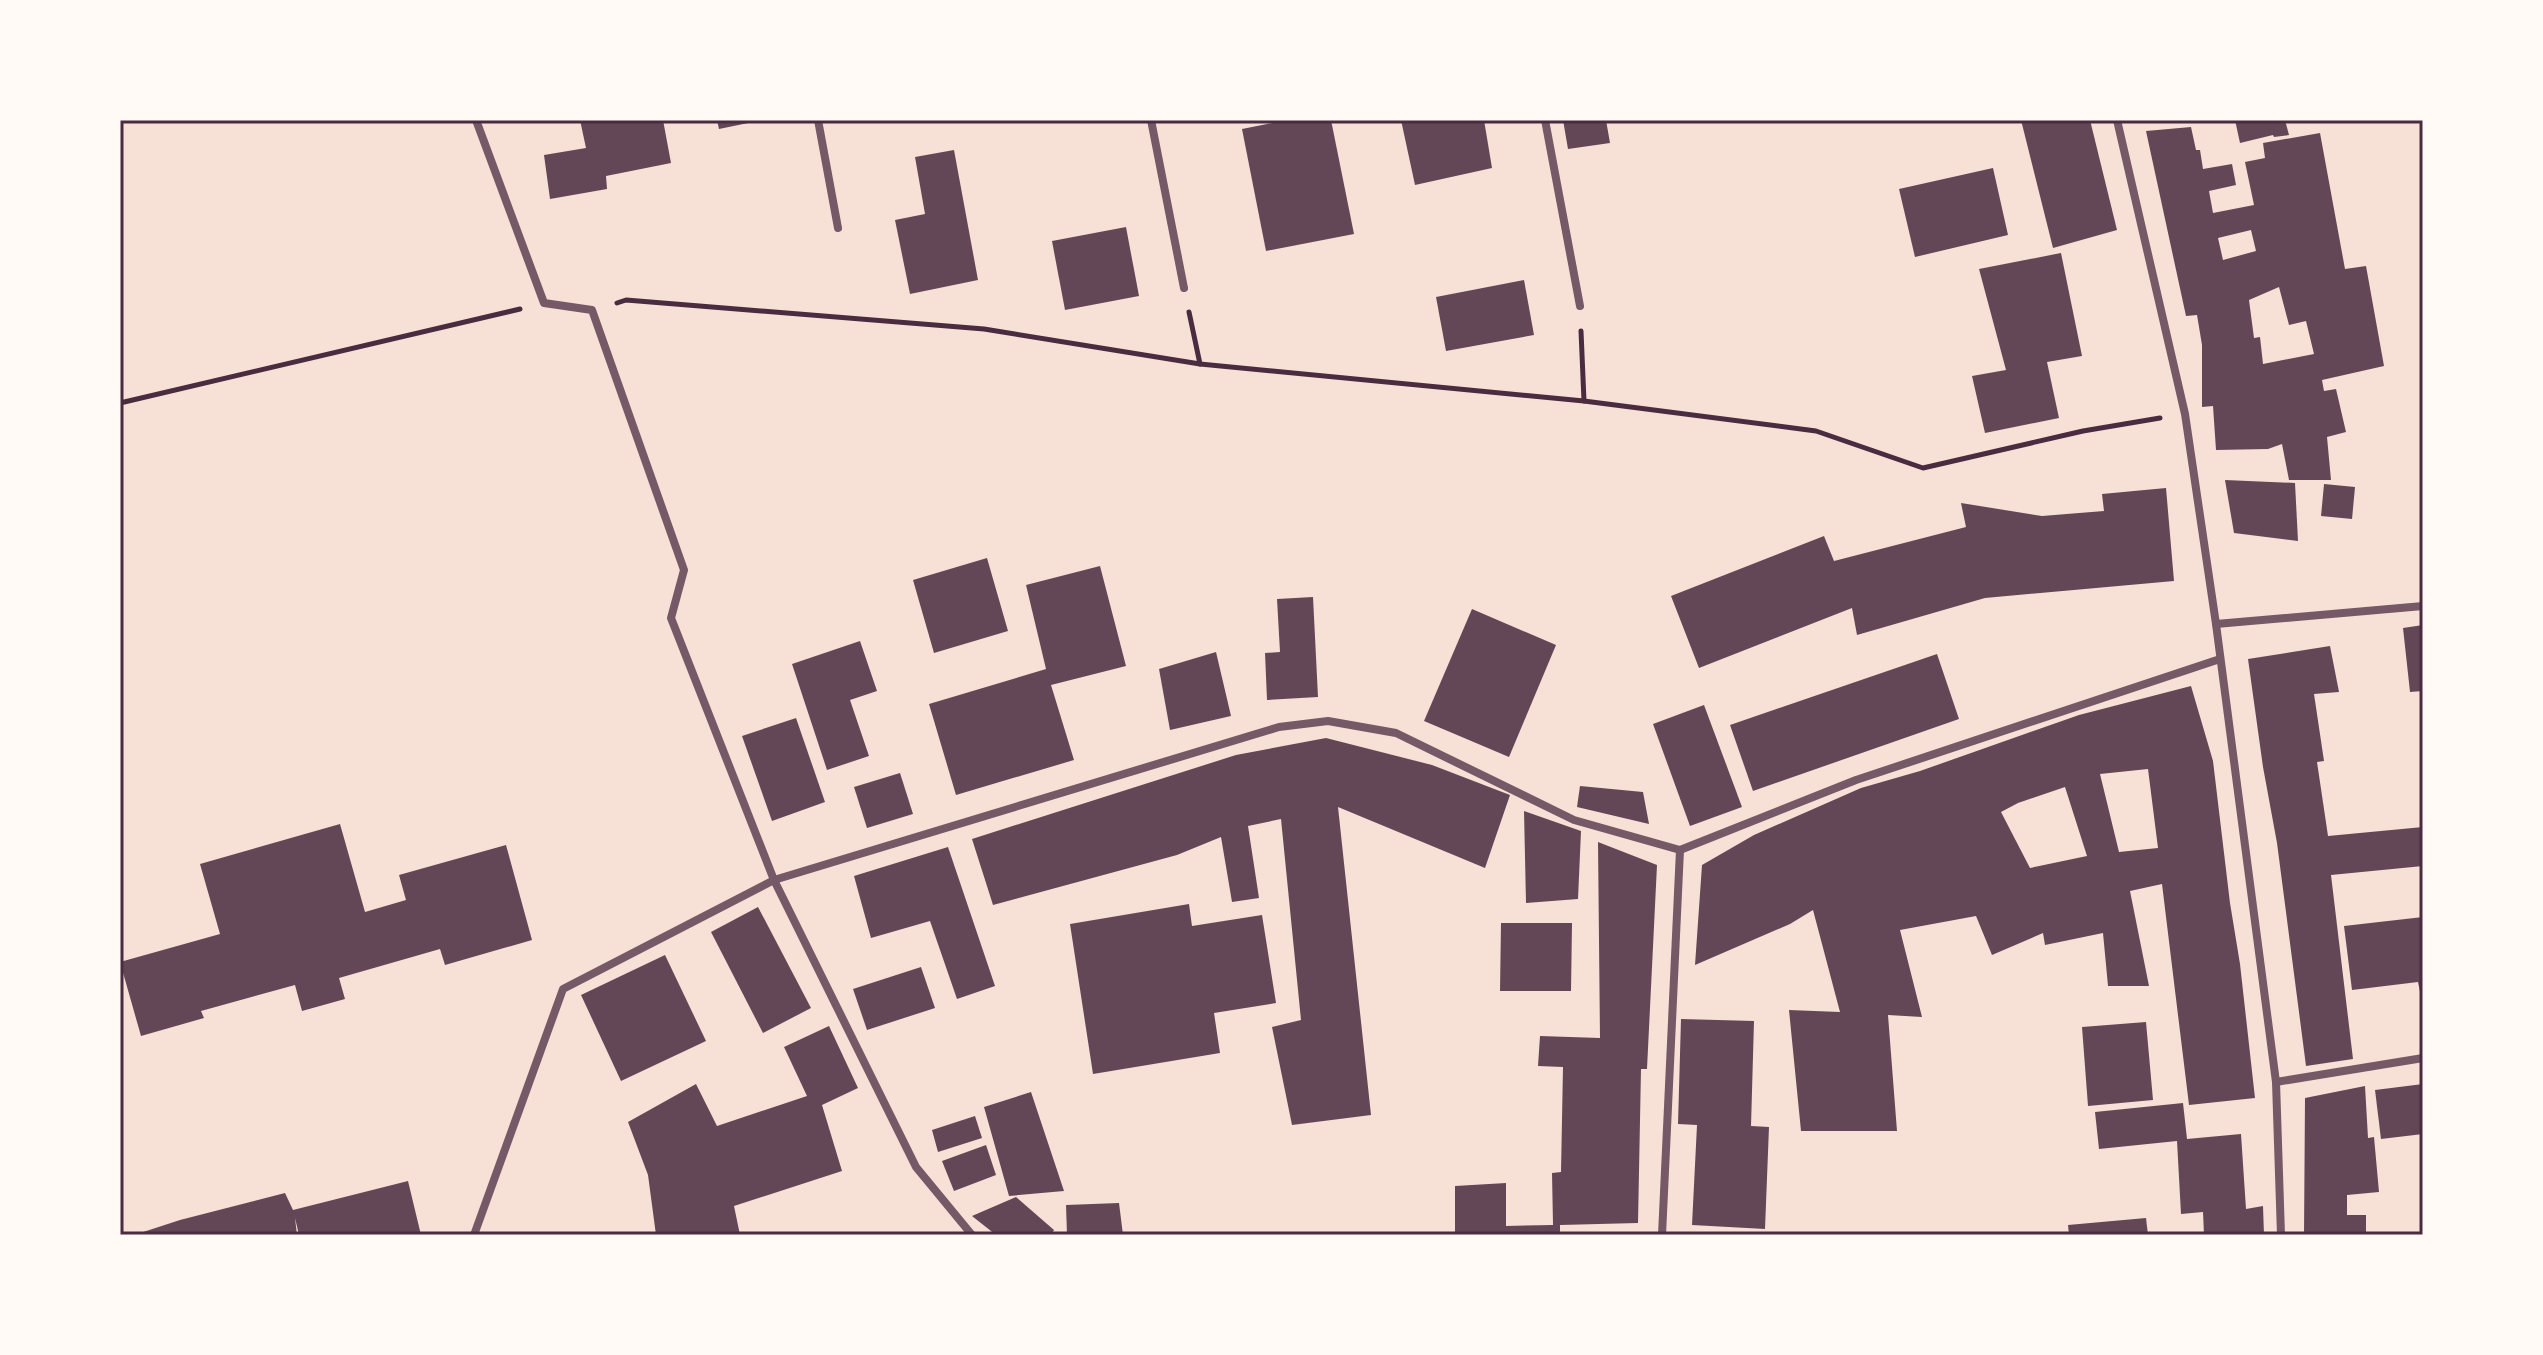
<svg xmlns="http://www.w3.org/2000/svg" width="2543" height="1355" viewBox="0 0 2543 1355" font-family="'Varela Round',sans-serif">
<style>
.building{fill:#644757;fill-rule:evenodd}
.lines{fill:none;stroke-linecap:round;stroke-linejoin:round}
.path{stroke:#4a2c40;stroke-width:5}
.minor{stroke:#755966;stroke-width:8}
.neatline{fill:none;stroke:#4a2c40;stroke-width:3}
</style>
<rect width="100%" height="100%" fill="#f7e1d7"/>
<g class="building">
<polygon points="580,120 663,120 671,163 606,176 607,189 550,199 544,155 586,148"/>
<polygon points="717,120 758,120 758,121 719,129"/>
<polygon points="1287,120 1331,120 1354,234 1266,251 1242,129"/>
<polygon points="1401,120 1484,120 1492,168 1415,185"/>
<polygon points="1563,120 1606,120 1610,143 1568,149"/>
<polygon points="2021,120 2090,120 2117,230 2053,248"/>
<polygon points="2235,120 2285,120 2289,135 2274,137 2273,135 2240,143"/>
<path d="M2191 127 2196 150H2200L2203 169 2232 164 2236 185 2209 191 2213 213 2254 205 2245 162 2265 158 2263 143 2320 133 2345 269 2366 266 2384 366 2322 380 2324 391 2336 389 2346 432 2327 437 2331 480H2289L2282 444 2268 449 2216 450 2213 406 2202 407V345L2197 315 2186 316 2146 131ZM2251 230 2256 251 2223 260 2218 238ZM2279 287 2289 325 2306 321 2314 354 2263 364 2260 337 2254 338 2249 300Z"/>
<polygon points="954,150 978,280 910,294 895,220 925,214 915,157"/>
<polygon points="1993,168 2008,235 1915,257 1899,189"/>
<polygon points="1126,227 1139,296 1065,310 1052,241"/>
<polygon points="2061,253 2082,356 2047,362 2059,418 1985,433 1972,376 2006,370 1979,269"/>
<polygon points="1524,280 1534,335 1446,351 1436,297"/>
<polygon points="2225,480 2295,483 2298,541 2234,533"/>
<polygon points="2324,484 2355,487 2352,519 2321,516"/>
<polygon points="2166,488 2174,581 1985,598 1857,635 1852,608 1699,668 1671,596 1824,536 1834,561 1966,527 1961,503 2042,516 2104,511 2102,494"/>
<polygon points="987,558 1008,631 934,653 913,580"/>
<polygon points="1100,566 1126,666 1051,685 1074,760 956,795 929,704 1046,669 1026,585"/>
<polygon points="1313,597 1318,697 1267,700 1265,653 1280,652 1277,599"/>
<polygon points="1472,609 1556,645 1509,757 1424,721"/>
<polygon points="2423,625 2423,691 2410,692 2403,628"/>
<polygon points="860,641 877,691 850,700 869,756 827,770 792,664"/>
<polygon points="2330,646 2339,692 2314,694 2324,761 2317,762 2328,836 2423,827 2423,866 2331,875 2353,1059 2306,1066 2277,843 2263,767 2248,659"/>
<polygon points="1216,652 1231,716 1170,730 1159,669"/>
<polygon points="1937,654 1959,719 1753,791 1730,725"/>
<path d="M2191 686 2213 761 2230 903 2240 964 2255 1098 2189 1105 2162 884 2130 891 2149 986H2108L2103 933 2045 945 2043 933 1992 955 1976 916 1900 930 1922 1017 1888 1015 1897 1131H1801L1789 1010 1840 1012 1813 910 1790 924 1695 965 1702 865 1754 835 1861 788 1920 771 2079 715ZM2148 769 2158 848 2119 852 2100 774ZM2065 787 2087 856 2030 868 2001 812 2018 803Z"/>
<polygon points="1704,705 1742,807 1690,826 1653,724"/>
<polygon points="796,718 825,802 772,821 742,736"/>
<polygon points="1326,738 1432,765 1510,795 1485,868 1338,807 1371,1115 1292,1125 1272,1027 1301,1020 1281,819 1248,826 1259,898 1232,902 1221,837 1177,855 993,905 972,839 1236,755"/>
<polygon points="900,773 913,814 867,828 854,787"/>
<polygon points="1580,786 1643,792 1649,824 1577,807"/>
<polygon points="1524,811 1581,831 1578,899 1526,903"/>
<polygon points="340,824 365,912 406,900 399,875 506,845 532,940 445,965 440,949 339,978 345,999 302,1011 295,985 201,1011 204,1018 141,1036 120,962 220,934 200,864"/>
<polygon points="1598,842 1657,865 1647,1069 1641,1069 1638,1223 1560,1225 1560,1235 1455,1235 1455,1186 1506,1183 1506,1226 1553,1225 1552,1173 1561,1172 1563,1067 1538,1066 1540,1036 1600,1038"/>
<polygon points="948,847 995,986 957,999 930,921 871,938 854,876"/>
<polygon points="1189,904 1192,926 1262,915 1276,1003 1214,1013 1220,1053 1093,1074 1070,924"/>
<polygon points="758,907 811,1008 763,1033 711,932"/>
<polygon points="2423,917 2423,1006 2418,982 2352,990 2344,926"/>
<polygon points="1501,923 1572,923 1571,991 1500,991"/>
<polygon points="665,955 706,1041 621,1081 581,995"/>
<polygon points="921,967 935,1008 867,1030 853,989"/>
<polygon points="1681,1019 1754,1021 1751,1126 1769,1127 1765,1229 1692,1225 1697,1125 1678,1124"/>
<polygon points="2146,1022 2153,1100 2088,1106 2082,1027"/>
<polygon points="829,1026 858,1088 822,1105 842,1171 734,1206 740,1235 656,1235 648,1175 628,1122 696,1084 717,1126 807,1096 784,1047"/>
<polygon points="2423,1084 2423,1134 2381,1139 2375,1090"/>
<polygon points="2365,1086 2368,1138 2374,1137 2379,1192 2347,1195 2347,1215 2366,1215 2366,1235 2304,1235 2305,1098"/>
<polygon points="1031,1092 1064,1191 1009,1196 984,1107"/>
<polygon points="2183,1103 2187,1139 2241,1134 2246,1209 2263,1206 2264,1235 2204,1235 2203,1212 2181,1214 2177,1141 2099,1149 2095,1112"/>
<polygon points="975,1116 982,1138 938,1152 932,1130"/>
<polygon points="986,1145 996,1175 954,1191 942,1161"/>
<polygon points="408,1181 421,1235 299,1235 295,1218 297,1235 134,1235 180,1220 285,1193 293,1210"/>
<polygon points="1016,1197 1054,1230 1051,1235 996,1235 972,1216"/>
<polygon points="1119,1203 1123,1235 1067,1235 1066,1205"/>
<polygon points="2146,1218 2148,1235 2069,1235 2068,1225"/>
</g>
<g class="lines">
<g class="path">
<polyline points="617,303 626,300 984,329 1200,364 1584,401 1816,431 1923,468 2083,431 2160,418"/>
<polyline points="1189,312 1200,364"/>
<polyline points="1581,331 1584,401"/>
<polyline points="120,403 520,309"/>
</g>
<g class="minor">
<polyline points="476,120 544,303 592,310 684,570 671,618 774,880 916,1167 972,1235"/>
<polyline points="818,120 838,228"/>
<polyline points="1151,120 1184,288"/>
<polyline points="1545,120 1580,306"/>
<polyline points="2117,120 2185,414 2216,624 2276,1082 2281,1235"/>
<polyline points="2216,624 2423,606"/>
<polyline points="1680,850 1856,780 2220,659"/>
<polyline points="2276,1082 2423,1058"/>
<polyline points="474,1235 563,989 774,880 1279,727 1328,721 1396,733 1574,820 1680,850"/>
<polyline points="1662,1235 1680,850"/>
</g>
</g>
<rect width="2543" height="1355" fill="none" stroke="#fffaf5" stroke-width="244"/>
<rect x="122" y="122" width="2299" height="1111" class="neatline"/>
</svg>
